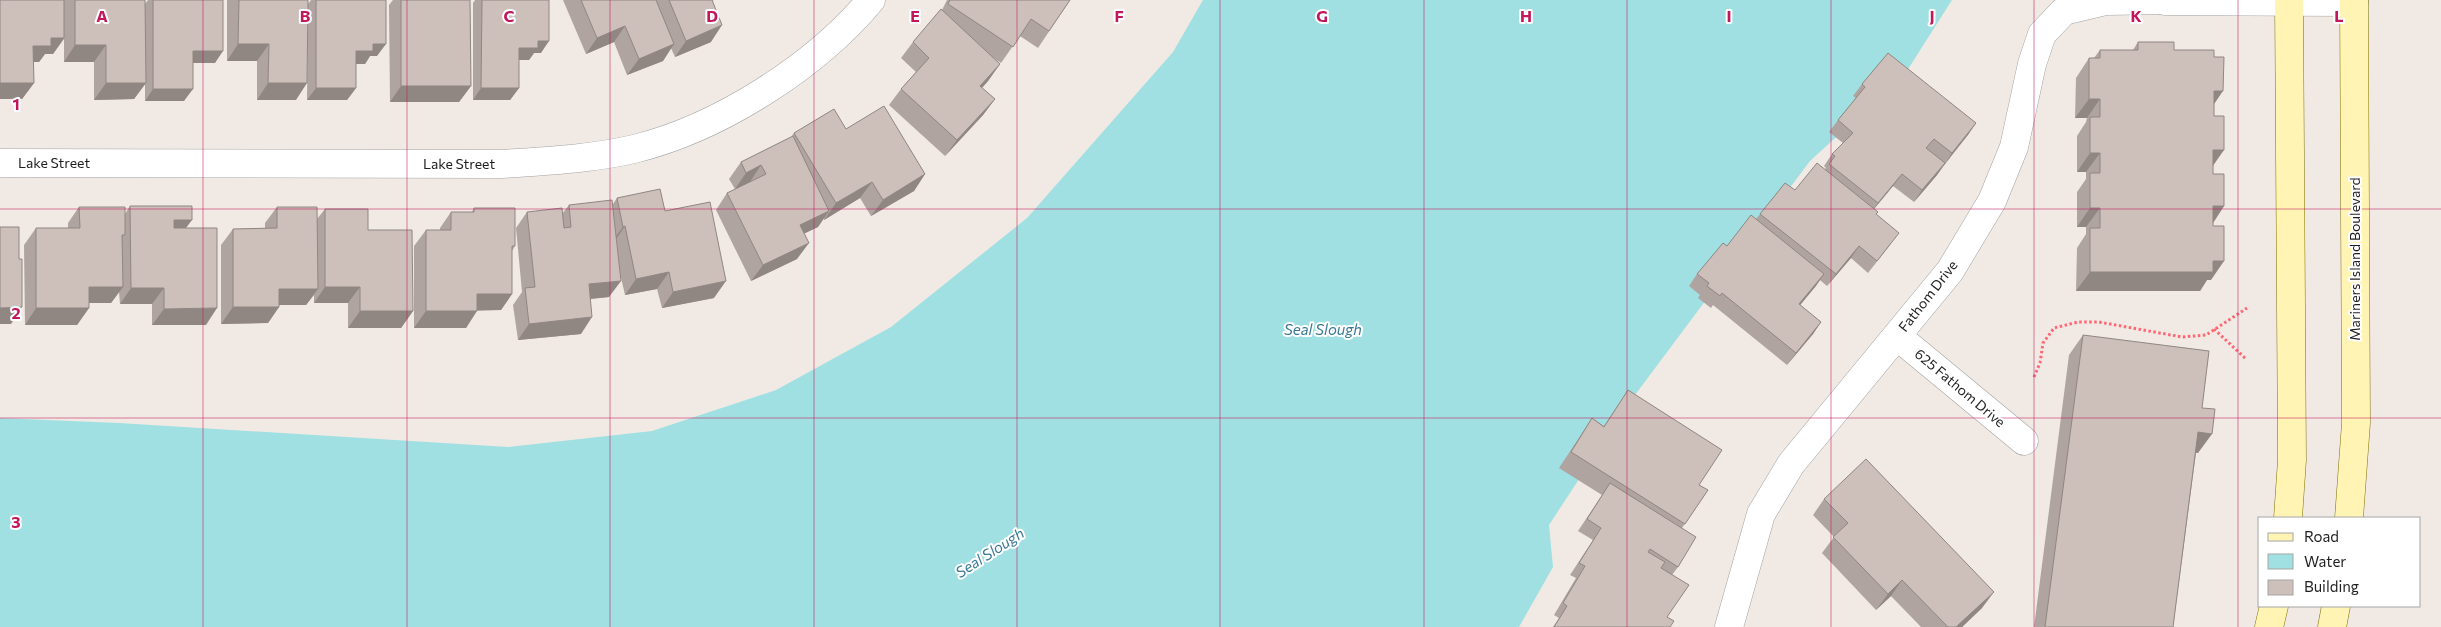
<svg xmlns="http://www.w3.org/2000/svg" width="2441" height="627" viewBox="0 0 2441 627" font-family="Commissioner,sans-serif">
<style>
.water{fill:#a1e0e2}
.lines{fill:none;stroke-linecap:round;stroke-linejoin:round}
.minor-casing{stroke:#a3a3a3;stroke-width:29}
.secondary-casing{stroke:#7c7100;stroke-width:29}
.path{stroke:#ff6775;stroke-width:3;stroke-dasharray:2.5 2.5;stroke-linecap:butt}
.minor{stroke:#fff;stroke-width:28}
.secondary{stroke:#fff4b4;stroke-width:28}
.wall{fill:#b0a4a0}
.shaded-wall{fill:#908682}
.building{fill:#cdbfba;stroke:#908682}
.grid{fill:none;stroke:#c2185b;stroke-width:1;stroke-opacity:0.55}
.labels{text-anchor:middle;stroke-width:4;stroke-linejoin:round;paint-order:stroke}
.street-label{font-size:14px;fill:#1f1f1f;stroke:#fff}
.water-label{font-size:15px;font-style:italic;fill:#397996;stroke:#fff}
.grid-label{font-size:16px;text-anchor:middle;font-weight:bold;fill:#c2185b;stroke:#fff;stroke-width:4;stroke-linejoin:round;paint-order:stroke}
</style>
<rect width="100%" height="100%" fill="#f1eae4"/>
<polygon class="water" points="1203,0 1952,0 1905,74 1810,161 1629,403 1549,525 1553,567 1519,627 0,627 0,418 119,423 508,447 652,431 776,390 891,327 1027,218 1173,52"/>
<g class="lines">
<g class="minor-casing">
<g id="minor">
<polyline points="2165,1 2354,2"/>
<path d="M0 163 502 164C546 161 591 159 634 149 719 128 815 67 871 0"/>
<polyline points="1897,336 2024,441"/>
<polyline points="1729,627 1761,514 1791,464 1950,271 1992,201 2014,147 2032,64 2042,34 2064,11 2106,1 2165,0"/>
</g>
</g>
<g class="secondary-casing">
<g id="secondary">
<polyline points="2288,518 2292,460 2289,0"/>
<polyline points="2349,518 2356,423 2354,0"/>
<polyline points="2269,627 2274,606"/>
<polyline points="2332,627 2336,606"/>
</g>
</g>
<g class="path">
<polyline points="2214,329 2246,359"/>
<polyline points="2034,377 2040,363 2043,343 2054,328 2078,322 2099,322 2182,337 2206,335 2247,308"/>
</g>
<use href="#minor" class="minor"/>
<use href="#secondary" class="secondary"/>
</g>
<g class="wall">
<polygon points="0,0 145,0 145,4 148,0 223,0 215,63 193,63 184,101 145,101 145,84 134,99 94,100 94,62 64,62 64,39 53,54 45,54 39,62 33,62 34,83 22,99 0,99"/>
<polygon points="227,0 308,0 296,100 257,100 257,61 227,61"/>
<polygon points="311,0 386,0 377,56 370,56 365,64 356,64 356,88 347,100 307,100 308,4"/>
<polygon points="393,0 470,0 471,86 459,102 390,102 389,5"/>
<polygon points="475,0 549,0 541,53 534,53 529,60 519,60 519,88 510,100 473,100 473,3"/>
<polygon points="563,0 714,0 712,1 711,42 675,57 671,48 663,61 627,75 614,42 586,54"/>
<polygon points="947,0 1070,0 1038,48 1020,36 1001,63 992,57 1000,64 988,81 982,88 995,99 983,115 945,156 889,105 901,89 916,72 901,58 913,42 942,10"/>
<polygon points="2138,42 2174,50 2214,105 2213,174 2224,206 2213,223 2211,280 2207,280 2200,291 2076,291 2077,248 2086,234 2086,227 2077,227 2077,192 2086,179 2086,172 2077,172 2077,136 2086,122 2087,118 2075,118 2076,78 2089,58 2094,58 2100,50 2133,50"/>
<polygon points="1862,84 1976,123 1937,175 1914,202 1893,186 1874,209 1890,245 1868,273 1851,258 1827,286 1820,280 1800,305 1821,322 1813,334 1787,365 1713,305 1711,308 1698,298 1700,295 1689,286 1697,274 1727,246 1756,219 1760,214 1825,169 1826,168 1824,166 1832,154 1843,143 1829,132 1838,120 1856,98 1853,96"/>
<polygon points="846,129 925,174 914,191 871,216 860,198 824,220 824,218 818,227 804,233 797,259 751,281 716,210 727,193 750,182 735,189 729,179 741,162 791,137 794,133"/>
<polygon points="617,198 665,211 714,298 662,308 657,289 625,295 619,269 609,297 591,299 581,334 518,340 513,305 522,292 516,228 527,212 562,214 569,205 613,204"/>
<polygon points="130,206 186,228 206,325 152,325 152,304 120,304 119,292 111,303 89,303 89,308 77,325 25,325 24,245 36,228 68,228 68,223 79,207 125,214"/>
<polygon points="277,207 317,219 325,209 368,230 413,311 401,328 348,328 348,303 314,303 314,295 306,305 279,305 279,307 268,323 221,324 221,245 233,229 265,228 265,223"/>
<polygon points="474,208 515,246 512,251 512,294 501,310 477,310 466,328 414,328 414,246 426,230 440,230 440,228 451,212 472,212"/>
<polygon points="2083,335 2202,408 2198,453 2196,453 2173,627 2034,627 2069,355"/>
<polygon points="1628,390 1699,485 1708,490 1682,528 1678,567 1672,575 1667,617 1670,627 1553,627 1559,618 1554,615 1576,578 1570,575 1593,540 1578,531 1602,495 1559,468 1592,418 1604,426"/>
<polygon points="1824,499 1982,608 1962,627 1921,627 1891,596 1876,610 1822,553 1834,537 1813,515"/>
</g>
<g class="shaded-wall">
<polygon points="722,25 711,42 675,57 686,41"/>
<polygon points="625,26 614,42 586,54 597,38"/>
<polygon points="51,38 64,38 53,54 45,54 39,62 22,62 33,46"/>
<polygon points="538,41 549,41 541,53 534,53 529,60 511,60 519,48"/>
<polygon points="238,44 269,44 257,61 227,61"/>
<polygon points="373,44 386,44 377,56 370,56 365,64 347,64 356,51"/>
<polygon points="674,44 663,61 627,75 639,59"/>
<polygon points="75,45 106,45 94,62 64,62"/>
<polygon points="193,51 223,51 215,63 184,63"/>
<polygon points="1000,64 988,81 969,102 980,86"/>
<polygon points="0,83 34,83 22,99 0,99"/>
<polygon points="106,83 146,83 134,99 94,100"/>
<polygon points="268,83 307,83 296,100 257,100"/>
<polygon points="401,86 471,86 459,102 390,102"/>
<polygon points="316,88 356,88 347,100 307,100"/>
<polygon points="481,88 519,88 510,100 473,100"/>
<polygon points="153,89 193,89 184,101 145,101"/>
<polygon points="2214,91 2223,91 2210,110"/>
<polygon points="995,99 983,115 945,156 957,140"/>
<polygon points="2089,99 2100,99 2087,118 2075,118"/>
<polygon points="1976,123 1968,135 1944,165 1952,153"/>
<polygon points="2213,150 2224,150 2210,170"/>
<polygon points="2090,153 2100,153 2086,172 2077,172"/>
<polygon points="1945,163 1937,175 1914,202 1922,190"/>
<polygon points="761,165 750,182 735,189 746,173"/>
<polygon points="925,174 914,191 871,216 883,200"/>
<polygon points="1902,174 1893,186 1869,215 1878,203"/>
<polygon points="872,182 860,198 824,220 836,203"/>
<polygon points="2213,206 2224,206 2211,226"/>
<polygon points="2090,208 2100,208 2086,227 2077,227"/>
<polygon points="829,211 818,227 789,241 800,225"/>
<polygon points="174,220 192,220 180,236 163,236"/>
<polygon points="625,226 614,242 611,243 623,227"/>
<polygon points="809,243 797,259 751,281 763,265"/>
<polygon points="1859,246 1851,258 1827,286 1836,274"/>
<polygon points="2213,261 2224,261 2211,280 2207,280 2200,291 2076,291 2090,272"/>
<polygon points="669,272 657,289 625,295 636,279"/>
<polygon points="1824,274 1816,286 1791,316 1799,304"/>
<polygon points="621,281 609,297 578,300 589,284"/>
<polygon points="726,281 714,298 662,308 673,292"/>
<polygon points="89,287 123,287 111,303 77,303"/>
<polygon points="325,287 360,287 348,303 314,303"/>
<polygon points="131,288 164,288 152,304 120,304"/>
<polygon points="279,289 318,289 306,305 268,305"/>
<polygon points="477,294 512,294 501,310 466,311"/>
<polygon points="22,307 11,324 0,324 0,308"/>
<polygon points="233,307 279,307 268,323 221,324"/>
<polygon points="36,308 89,308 77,325 25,325"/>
<polygon points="217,308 206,325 152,325 164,309"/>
<polygon points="360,311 413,311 401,328 348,328"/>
<polygon points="426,311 477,311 466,328 414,328"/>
<polygon points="592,317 581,334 518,340 529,324"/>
<polygon points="1821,322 1813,334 1787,365 1796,353"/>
<polygon points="2198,432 2212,434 2198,453 2185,451"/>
<polygon points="1902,580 1891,596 1876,610 1888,594"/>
<polygon points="1994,592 1982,608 1962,627 1956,627"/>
</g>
<g class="building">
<polygon points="0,0 64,0 64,38 51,38 51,46 33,46 34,83 0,83"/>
<polygon points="75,0 145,0 146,83 106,83 106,45 75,45"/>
<polygon points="153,0 223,0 223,51 193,51 193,89 153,89"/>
<polygon points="239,0 308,0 307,83 268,83 269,44 238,44"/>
<polygon points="316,0 386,0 386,44 373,44 373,51 356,51 356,88 316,88"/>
<polygon points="401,0 470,0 471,86 401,86"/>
<polygon points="482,0 549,0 549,41 538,41 538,48 519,48 519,88 481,88"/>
<polygon points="581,0 656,0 674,44 639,59 625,26 597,38"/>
<polygon points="669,0 712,0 722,25 686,41"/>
<polygon points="950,0 1070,0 1049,31 1031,19 1013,47 948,4"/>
<polygon points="941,9 1000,64 980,86 995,99 957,140 901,89 929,58 913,42"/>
<polygon points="2138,42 2174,42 2174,50 2214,50 2214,57 2224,57 2223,91 2214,91 2214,116 2224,116 2224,150 2213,150 2213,174 2224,174 2224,206 2213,206 2213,226 2224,226 2224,261 2213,261 2213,272 2090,272 2090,228 2100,228 2100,208 2090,208 2090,173 2100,173 2100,153 2090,153 2090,117 2100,117 2100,99 2089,99 2089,58 2100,58 2100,50 2138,50"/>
<polygon points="1888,53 1976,123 1952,153 1934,139 1926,148 1945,163 1922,190 1902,174 1878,203 1829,164 1835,156 1832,154 1853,133 1838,120 1865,87 1862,84"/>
<polygon points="884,106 925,174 883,200 872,182 836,203 794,133 834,109 846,129"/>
<polygon points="793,136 829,211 800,225 809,243 763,265 727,193 766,174 761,165 746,173 741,162"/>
<polygon points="1817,163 1878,212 1876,214 1899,233 1877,261 1859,246 1836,274 1760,214 1785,183 1795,190"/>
<polygon points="660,189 665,211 710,202 726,281 673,292 669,272 636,279 625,226 623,227 617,198"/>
<polygon points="612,200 621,281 589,284 592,317 529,324 525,288 535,287 527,212 562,208 564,228 571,227 569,205"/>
<polygon points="130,206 192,206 192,220 174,220 174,228 217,228 217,308 164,309 164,288 131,288"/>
<polygon points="79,207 125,207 125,235 122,235 123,287 89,287 89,308 36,308 36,228 80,228"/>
<polygon points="277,207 317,207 318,289 279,289 279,307 233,307 233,229 277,228"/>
<polygon points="474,208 515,208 515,246 512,246 512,294 477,294 477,311 426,311 426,230 451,230 451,212 474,212"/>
<polygon points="325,209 368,209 368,230 412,230 413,311 360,311 360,287 325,287"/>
<polygon points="1751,215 1824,274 1799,304 1821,322 1796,353 1722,293 1720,296 1707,286 1709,283 1697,274 1723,243 1727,246"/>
<polygon points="0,227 19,227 19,259 22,259 22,307 0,308"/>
<polygon points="2083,335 2209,351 2202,408 2215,409 2212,434 2198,432 2173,627 2045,627"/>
<polygon points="1628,390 1722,450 1699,485 1708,490 1685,524 1571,452 1592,418 1604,427"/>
<polygon points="1866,459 1994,592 1956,627 1948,627 1902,580 1888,594 1833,537 1848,523 1824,499"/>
<polygon points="1610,483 1696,537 1678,567 1650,549 1648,552 1665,562 1661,568 1689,585 1667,617 1674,621 1670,627 1554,627 1567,606 1563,603 1585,566 1579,563 1601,528 1587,519"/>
</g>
<path class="grid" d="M203 0V627M407 0V627M610 0V627M814 0V627M1017 0V627M1220 0V627M1424 0V627M1627 0V627M1831 0V627M2034 0V627M2238 0V627M0 209H2441M0 418H2441"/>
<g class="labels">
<g class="street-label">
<text x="54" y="168">Lake Street</text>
<text x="459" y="169">Lake Street</text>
<text transform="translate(2355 259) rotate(-90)" y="5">Mariners Island Boulevard</text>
<text transform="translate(1928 296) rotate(-52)" y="5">Fathom Drive</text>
<text transform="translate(1960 388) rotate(40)" y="5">625 Fathom Drive</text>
</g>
<g class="water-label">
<text x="1323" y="335">Seal Slough</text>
<text transform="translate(990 553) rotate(-33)" y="5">Seal Slough</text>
</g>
</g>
<g class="grid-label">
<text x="102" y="22">A</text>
<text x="305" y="22">B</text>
<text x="509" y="22">C</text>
<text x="712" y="22">D</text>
<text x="915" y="22">E</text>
<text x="1119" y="22">F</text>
<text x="1322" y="22">G</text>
<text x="1526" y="22">H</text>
<text x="1729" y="22">I</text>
<text x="1932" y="22">J</text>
<text x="2136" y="22">K</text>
<text x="2339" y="22">L</text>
<text x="16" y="110">1</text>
<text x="16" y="319">2</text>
<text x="16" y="528">3</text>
</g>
<rect x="2258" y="517" width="162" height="90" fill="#ffffff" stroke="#a5a5a5"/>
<rect x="2268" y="533" width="25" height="8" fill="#fff4b4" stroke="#a5a5a5"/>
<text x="2304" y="542" font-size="15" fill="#1f1f1f">Road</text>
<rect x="2268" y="554" width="25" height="15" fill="#a1e0e2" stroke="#a5a5a5"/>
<text x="2304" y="567" font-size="15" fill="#1f1f1f">Water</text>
<rect x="2268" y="580" width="25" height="15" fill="#cdbfba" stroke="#a5a5a5"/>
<text x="2304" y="592" font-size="15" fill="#1f1f1f">Building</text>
</svg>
